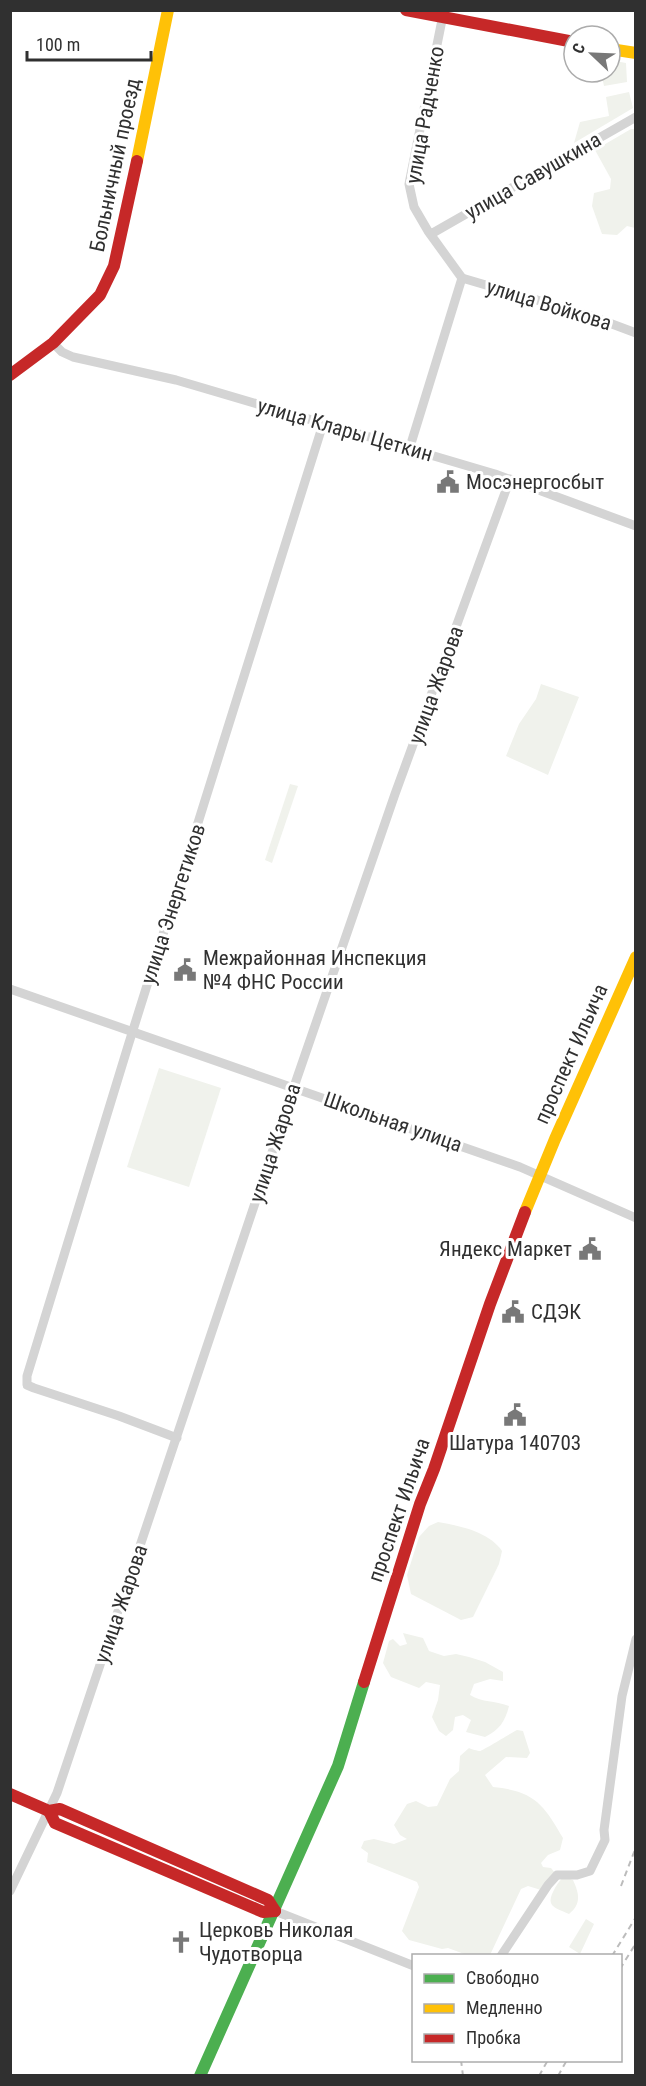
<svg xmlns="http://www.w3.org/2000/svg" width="646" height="2086" viewBox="0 0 646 2086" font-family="'Roboto Condensed',sans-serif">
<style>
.green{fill:#f0f2ec}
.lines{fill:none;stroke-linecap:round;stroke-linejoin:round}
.street{stroke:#d4d4d4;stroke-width:9}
.fast{stroke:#4caf50;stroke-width:12}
.slow{stroke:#ffc107;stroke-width:12}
.jam{stroke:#c62828;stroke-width:12}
.rail{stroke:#bcbcbc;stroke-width:2;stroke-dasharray:6 4.5;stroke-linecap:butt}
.labels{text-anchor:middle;stroke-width:6;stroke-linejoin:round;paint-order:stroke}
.street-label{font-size:21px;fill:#303030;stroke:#fff}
.poi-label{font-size:21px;fill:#303030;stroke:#fff;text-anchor:start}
</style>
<rect width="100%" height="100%" fill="#fff"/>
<g class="green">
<polygon points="610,60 626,63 627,82 604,86 601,72 610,72"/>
<polygon points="629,92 633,108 574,143 580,122 609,116 606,97"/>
<polygon points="631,129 635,129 635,228 627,226 617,235 602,234 592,206 594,193 610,189 611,179 595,150"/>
<polygon points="541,684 579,697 548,775 506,756 519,724 536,699"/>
<polygon points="290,784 298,786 272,863 265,860"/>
<polygon points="159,1068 221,1088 189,1187 127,1167"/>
<path d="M438 1522C461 1526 489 1532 502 1551L499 1564 473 1617 461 1620 411 1594 407 1575 419 1537 429 1526Z"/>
<path d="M403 1633 423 1638 429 1651 444 1656 456 1654 469 1657 485 1662 503 1672V1681L490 1679 474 1684 470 1695C483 1703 494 1700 509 1706 505 1722 499 1730 485 1737L466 1732 471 1720 463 1715 455 1717 453 1730 446 1736 439 1731 432 1717 438 1700 440 1685 426 1682 419 1688 391 1677 383 1663 389 1641 393 1639 400 1646 407 1644Z"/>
<path d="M517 1730 523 1731 530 1753 527 1758 506 1757 485 1775 493 1787C535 1791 544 1805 563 1838L560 1850 548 1855 541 1863 543 1867 551 1868 555 1873 541 1890 528 1886 521 1889 490 1955H467L448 1948 442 1949 409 1940 402 1931 419 1887 417 1882 367 1862 368 1853 361 1848 364 1841 374 1839 394 1844 407 1839 400 1835 394 1825 407 1804 416 1801 428 1807 437 1806 450 1779 459 1771 460 1756 469 1748C471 1749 478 1751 480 1751 482 1751 511 1733 517 1730Z"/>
<path d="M564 1877 573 1880C579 1893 582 1904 569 1914 553 1907 545 1906 555 1888 558 1883 560 1880 564 1877Z"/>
<polygon points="586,1919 594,1924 580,1954 569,1947"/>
</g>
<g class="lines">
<g class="street">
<polyline points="431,234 636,117"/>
<polyline points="462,278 588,315 636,333"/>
<polyline points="53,343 62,352 73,357 176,380 495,474 636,526"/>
<polyline points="409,450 462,278 428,231 414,207 409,184 444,10"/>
<polyline points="10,989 520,1167 636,1218"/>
<polyline points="177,1438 119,1416 34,1388 27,1385 27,1376 128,1046 323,424"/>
<polyline points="10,1891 57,1793 297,1078 395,794 510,479"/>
<polyline points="275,1911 414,1966"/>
<polyline points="501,1956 548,1885 557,1875 577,1875 590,1871 605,1840 604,1830 622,1696 636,1639"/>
</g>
<polyline class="fast" points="200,2076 338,1766 364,1682"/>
<g class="slow">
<polyline points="610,49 636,53"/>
<polyline points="137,161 168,10"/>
<polyline points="525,1212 555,1139 636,957"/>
</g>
<g class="jam">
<polyline points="406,10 574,42"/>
<polyline points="10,375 53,343 100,295 114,266 137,161"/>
<polyline points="364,1682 420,1504 434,1469 490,1304 525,1212"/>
<polyline points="10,1794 49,1811 60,1809 268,1900 275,1911"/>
<polyline points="49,1811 55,1823 263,1912 275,1911"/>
</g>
<g class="rail">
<polyline points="621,1886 636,1847"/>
<polyline points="612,1956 636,1917"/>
<polyline points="620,1969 636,1943"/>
<polyline points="461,2060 463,2076"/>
<polyline points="539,2076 548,2060"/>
<polyline points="558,2076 567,2060"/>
</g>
</g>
<defs>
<g id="civic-bare" transform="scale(1.8)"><path d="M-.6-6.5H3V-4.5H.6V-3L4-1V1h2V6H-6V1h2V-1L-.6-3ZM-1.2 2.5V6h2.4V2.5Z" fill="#787878" stroke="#fff" stroke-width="2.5" paint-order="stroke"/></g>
<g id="church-bare" transform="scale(1.8)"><path d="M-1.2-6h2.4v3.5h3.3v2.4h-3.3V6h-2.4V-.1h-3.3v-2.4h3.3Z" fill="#787878" stroke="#fff" stroke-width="2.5" paint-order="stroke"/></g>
</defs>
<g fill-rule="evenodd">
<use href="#civic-bare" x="448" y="482"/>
<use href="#civic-bare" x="185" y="970"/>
<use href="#civic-bare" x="590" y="1249"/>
<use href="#civic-bare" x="513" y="1312"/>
<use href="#civic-bare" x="515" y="1415"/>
<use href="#church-bare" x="181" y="1942"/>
</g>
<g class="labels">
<g class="street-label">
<text transform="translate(425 115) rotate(-80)" y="7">улица Радченко</text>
<text transform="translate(115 165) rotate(-78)" y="7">Больничный проезд</text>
<text transform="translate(533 176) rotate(-30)" y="7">улица Савушкина</text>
<text transform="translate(549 305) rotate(17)" y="7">улица Войкова</text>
<text transform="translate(345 430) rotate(16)" y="7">улица Клары Цеткин</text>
<text transform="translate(436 685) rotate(-70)" y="7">улица Жарова</text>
<text transform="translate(173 904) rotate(-72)" y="7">улица Энергетиков</text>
<text transform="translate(571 1054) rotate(-66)" y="7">проспект Ильича</text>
<text transform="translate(393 1122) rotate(19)" y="7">Школьная улица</text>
<text transform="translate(275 1143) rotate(-72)" y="7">улица Жарова</text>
<text transform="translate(399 1510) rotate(-71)" y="7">проспект Ильича</text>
<text transform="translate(121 1604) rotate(-71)" y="7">улица Жарова</text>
</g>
<g class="poi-label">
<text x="466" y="489">Мосэнергосбыт</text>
<text x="203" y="965">Межрайонная Инспекция<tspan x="203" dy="24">№4 ФНС России</tspan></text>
<text x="572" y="1256" text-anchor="end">Яндекс Маркет</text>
<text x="531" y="1319">СДЭК</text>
<text x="515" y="1450" text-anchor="middle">Шатура 140703</text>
<text x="199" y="1937">Церковь Николая<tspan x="199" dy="24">Чудотворца</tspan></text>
</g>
</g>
<rect width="646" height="2086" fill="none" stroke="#303030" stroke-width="24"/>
<rect x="412" y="1954" width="210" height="108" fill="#ffffff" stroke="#acacac" stroke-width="1.5"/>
<rect x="424" y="1974" width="30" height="9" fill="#4caf50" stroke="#acacac" stroke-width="1.5"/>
<text x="466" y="1984" font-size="18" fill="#303030">Свободно</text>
<rect x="424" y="2004" width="30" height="9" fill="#ffc107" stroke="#acacac" stroke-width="1.5"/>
<text x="466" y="2014" font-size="18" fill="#303030">Медленно</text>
<rect x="424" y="2034" width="30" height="9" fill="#c62828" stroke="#acacac" stroke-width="1.5"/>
<text x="466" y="2044" font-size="18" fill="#303030">Пробка</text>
<g transform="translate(592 54) rotate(293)"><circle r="28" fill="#ffffff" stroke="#acacac" stroke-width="1.5"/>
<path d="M0-4.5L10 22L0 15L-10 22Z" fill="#787878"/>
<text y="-9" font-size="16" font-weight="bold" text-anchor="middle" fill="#303030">С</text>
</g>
<path d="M27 51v9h124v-9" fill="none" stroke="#303030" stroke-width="3"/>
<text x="36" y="51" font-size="18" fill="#303030" stroke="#ffffff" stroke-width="4.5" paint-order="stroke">100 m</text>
</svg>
